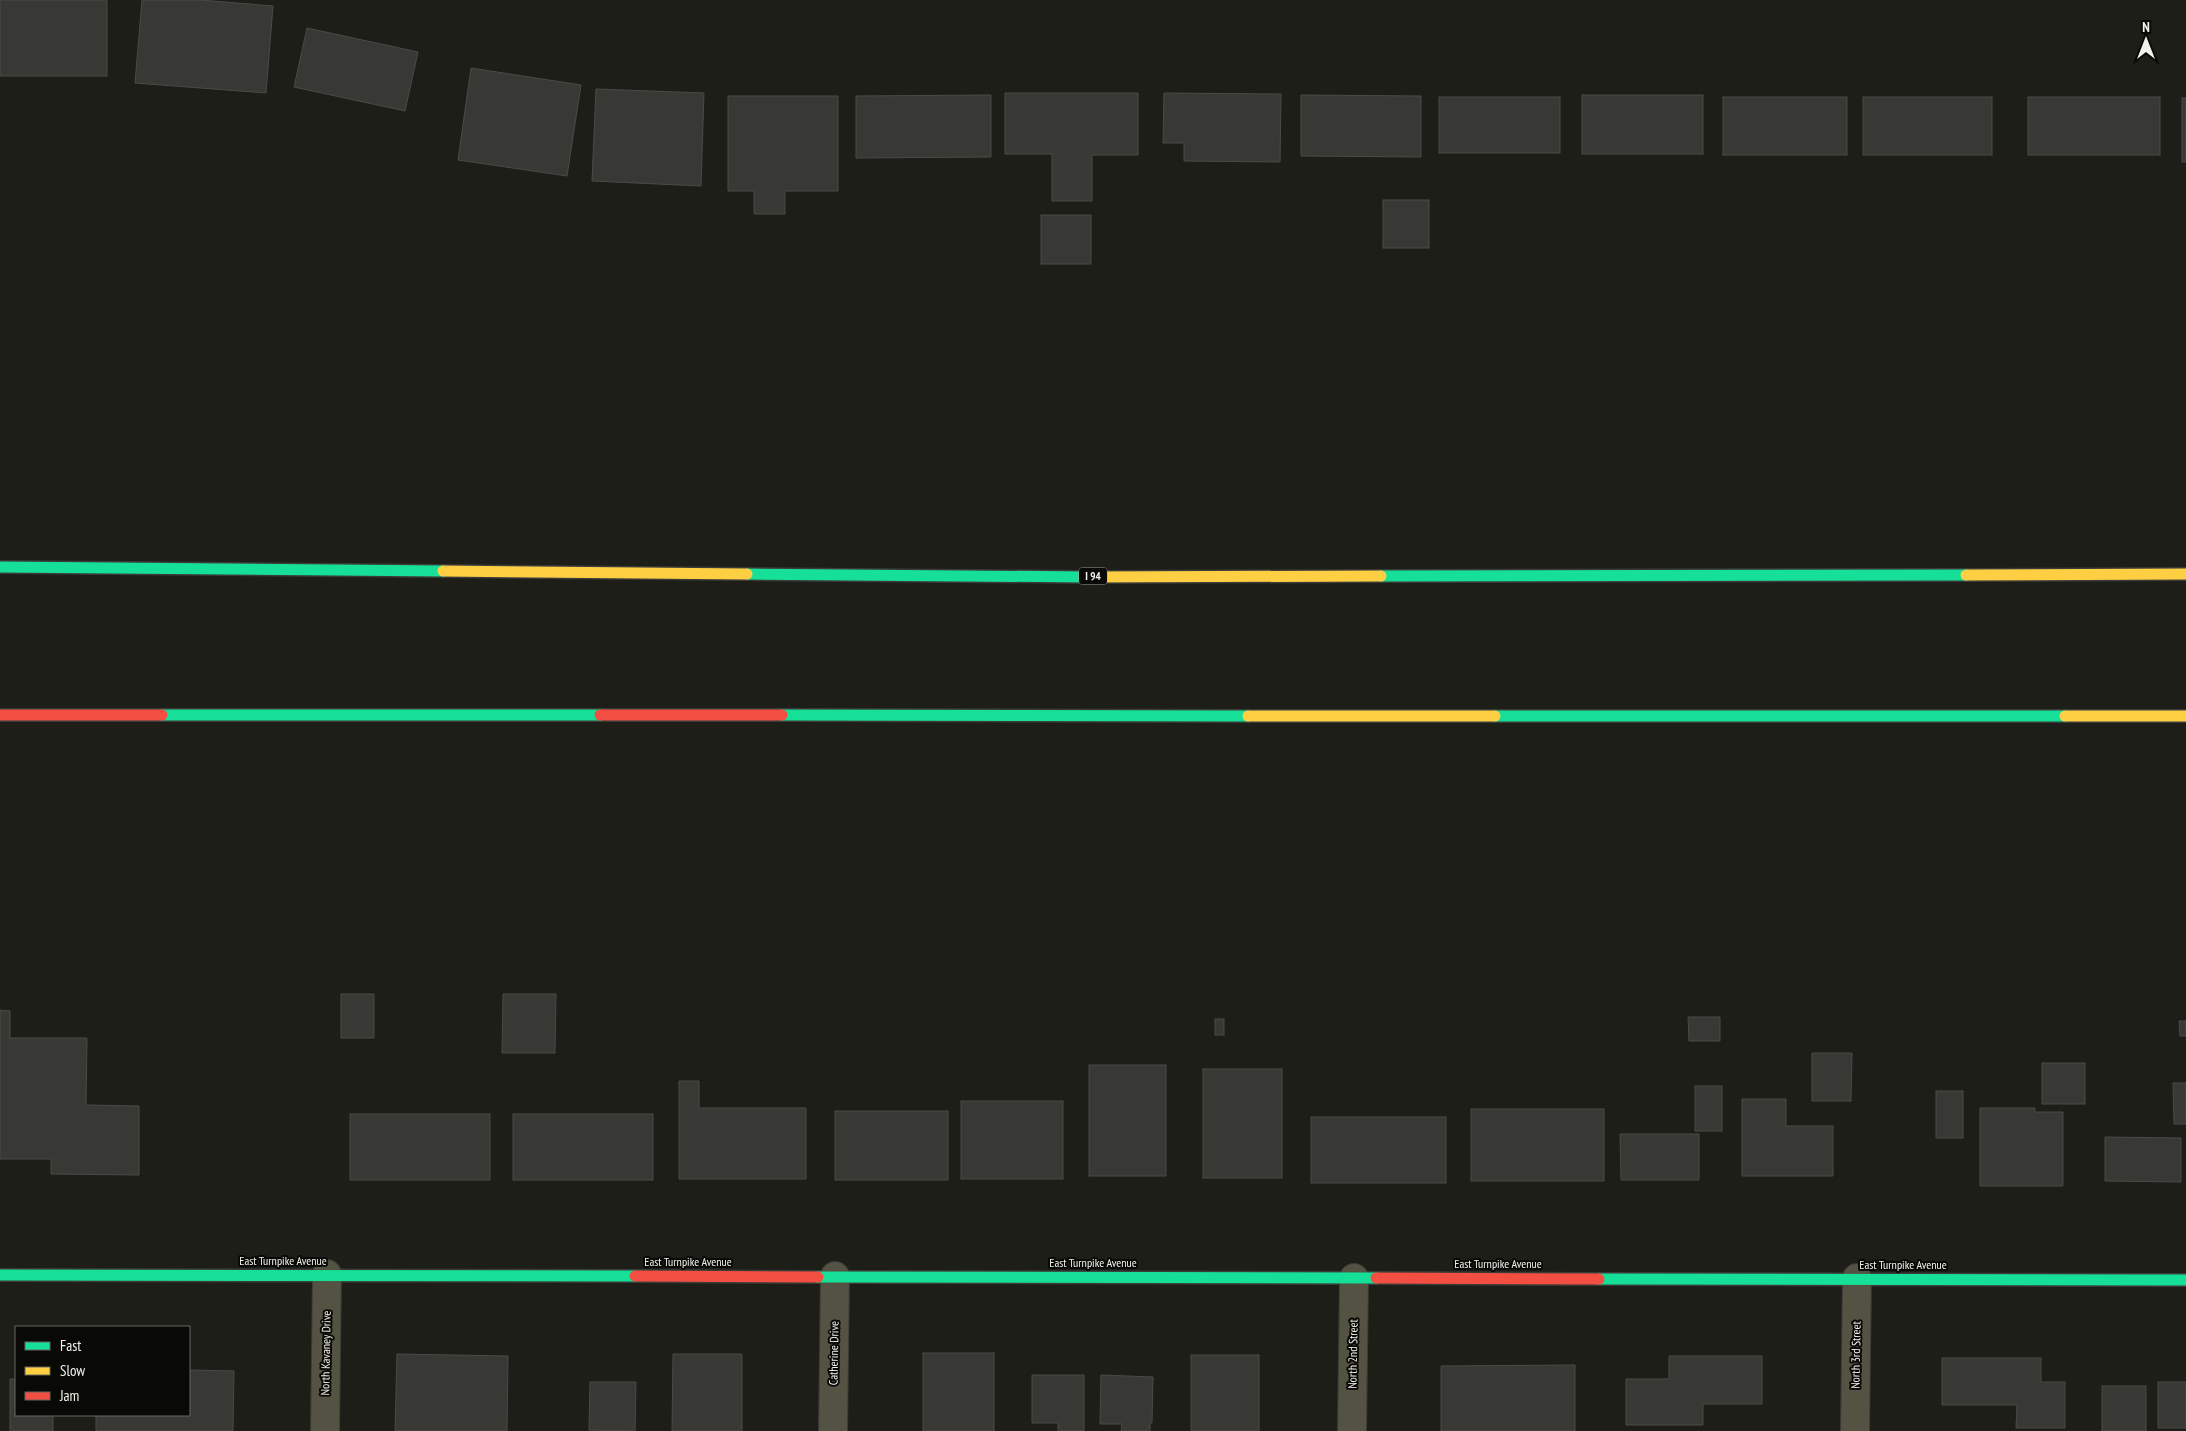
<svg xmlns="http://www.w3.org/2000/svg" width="2186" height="1431" viewBox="0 0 2186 1431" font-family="'PT Sans Narrow',sans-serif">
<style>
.building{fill:#383835;stroke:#4a4a47}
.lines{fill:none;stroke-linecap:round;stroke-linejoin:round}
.street-casing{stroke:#3b3b38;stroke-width:30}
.fast-casing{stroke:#3b3b38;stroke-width:14}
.slow-casing{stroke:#3b3b38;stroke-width:14}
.jam-casing{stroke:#3b3b38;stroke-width:14}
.street{stroke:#535243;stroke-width:28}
.fast{stroke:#16e098;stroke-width:11}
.slow{stroke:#ffcf43;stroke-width:11}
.jam{stroke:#f24e42;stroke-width:11}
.labels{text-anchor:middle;stroke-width:4;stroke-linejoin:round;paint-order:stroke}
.shield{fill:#090906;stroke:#acaca8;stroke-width:1}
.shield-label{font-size:11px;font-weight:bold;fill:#f2f2ed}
.street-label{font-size:12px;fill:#f2f2ed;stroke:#090906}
</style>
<rect width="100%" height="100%" fill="#1e1e19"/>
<g class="building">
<rect x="0" y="0" width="107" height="76"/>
<polygon points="142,0 201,0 273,6 266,93 135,83"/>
<polygon points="307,28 418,52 405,111 294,87"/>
<polygon points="471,68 581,85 567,176 458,160"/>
<polygon points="596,89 704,93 701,186 592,181"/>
<polygon points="1005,93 1138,93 1138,155 1092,155 1092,201 1052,201 1052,154 1005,154"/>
<polygon points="1164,93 1281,94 1280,162 1184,161 1184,143 1163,143"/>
<polygon points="991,95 991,157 856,158 856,96"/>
<polygon points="1301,95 1421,96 1421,157 1301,156"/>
<rect x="1582" y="95" width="121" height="59"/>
<polygon points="728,96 838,96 838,191 785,191 785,214 754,214 754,191 728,191"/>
<rect x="1439" y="97" width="121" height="56"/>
<rect x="1723" y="97" width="124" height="58"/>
<rect x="1863" y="97" width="129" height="58"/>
<rect x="2028" y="97" width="132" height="58"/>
<rect x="2182" y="98" width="4" height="64"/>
<rect x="1383" y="200" width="46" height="48"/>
<rect x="1041" y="215" width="50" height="49"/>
<rect x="341" y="994" width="33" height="44"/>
<polygon points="503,994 556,994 555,1053 502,1053"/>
<polygon points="0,1010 10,1011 10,1038 87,1038 86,1105 139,1106 139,1175 51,1174 51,1159 0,1159"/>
<polygon points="1688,1017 1720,1017 1720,1041 1689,1041"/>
<rect x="1215" y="1019" width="9" height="16"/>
<polygon points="2179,1021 2186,1021 2186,1036 2180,1036"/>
<polygon points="1812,1053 1852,1053 1851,1101 1812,1101"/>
<rect x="2042" y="1063" width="43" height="41"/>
<rect x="1089" y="1065" width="77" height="111"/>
<rect x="1203" y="1069" width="79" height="109"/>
<polygon points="679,1081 699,1081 699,1108 806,1108 806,1179 679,1179"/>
<polygon points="2173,1083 2186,1083 2186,1124 2174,1124"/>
<rect x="1695" y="1086" width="27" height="45"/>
<rect x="1936" y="1091" width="27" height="47"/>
<polygon points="1742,1099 1786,1099 1786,1126 1833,1126 1833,1176 1742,1176"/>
<rect x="961" y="1101" width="102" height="78"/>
<polygon points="1980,1108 2035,1108 2035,1112 2063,1112 2063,1186 1980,1186"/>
<rect x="1471" y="1109" width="133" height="72"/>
<rect x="835" y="1111" width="113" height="69"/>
<rect x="350" y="1114" width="140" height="66"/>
<rect x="513" y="1114" width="140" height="66"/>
<rect x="1311" y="1117" width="135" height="66"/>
<polygon points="1620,1134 1699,1134 1699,1180 1621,1180"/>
<polygon points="2105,1137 2181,1138 2181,1182 2105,1181"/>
<rect x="923" y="1353" width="71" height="78"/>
<polygon points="397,1354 508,1356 507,1431 395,1431"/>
<polygon points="673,1354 742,1354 742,1431 672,1431"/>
<rect x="1191" y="1355" width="68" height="76"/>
<polygon points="1669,1356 1762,1356 1762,1404 1703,1404 1703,1425 1626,1425 1626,1379 1669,1379"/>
<polygon points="1942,1358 2041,1358 2041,1382 2065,1382 2065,1428 2016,1428 2017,1405 1942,1405"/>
<polygon points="1575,1365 1575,1431 1441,1431 1441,1366"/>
<polygon points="189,1370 234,1371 233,1431 96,1431 96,1415 189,1415"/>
<polygon points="1032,1375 1084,1375 1084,1431 1058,1431 1058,1423 1032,1423"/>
<polygon points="1101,1375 1153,1377 1152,1423 1150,1423 1150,1431 1121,1431 1122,1424 1100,1424"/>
<polygon points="10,1379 16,1379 16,1415 53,1415 53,1431 10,1431"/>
<polygon points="590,1382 636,1382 635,1431 589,1430"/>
<rect x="2158" y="1382" width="28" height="46"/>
<rect x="2102" y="1386" width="44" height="45"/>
</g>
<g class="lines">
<g class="street-casing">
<g id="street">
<polyline points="325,1431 327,1274"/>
<polyline points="833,1431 835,1276"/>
<polyline points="1352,1431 1354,1278"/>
<polyline points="1855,1431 1857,1278"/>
</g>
</g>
<g class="fast-casing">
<g id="fast">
<polyline points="0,567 443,571"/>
<polyline points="747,574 1088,577"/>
<polyline points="1381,576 1966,575"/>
<polyline points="162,715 600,715"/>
<polyline points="782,715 1248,716"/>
<polyline points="1495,716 2065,716"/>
<polyline points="0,1275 635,1276"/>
<polyline points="818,1277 1376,1278"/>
<polyline points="1599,1279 2186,1280"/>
</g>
</g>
<g class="slow-casing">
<g id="slow">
<polyline points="443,571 747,574"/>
<polyline points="1966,575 2186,574"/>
<polyline points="1088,577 1381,576"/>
<polyline points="1248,716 1495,716"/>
<polyline points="2065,716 2186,716"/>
</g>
</g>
<g class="jam-casing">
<g id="jam">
<polyline points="0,715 162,715"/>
<polyline points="600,715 782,715"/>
<polyline points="635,1276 818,1277"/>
<polyline points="1376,1278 1599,1279"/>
</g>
</g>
<use href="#street" class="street"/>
<use href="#fast" class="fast"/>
<use href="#slow" class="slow"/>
<use href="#jam" class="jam"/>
</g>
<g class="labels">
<rect class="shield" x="1079" y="567.5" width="28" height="17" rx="4"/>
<g class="shield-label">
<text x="1093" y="580">I 94</text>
</g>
<g class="street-label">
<text x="283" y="1265">East Turnpike Avenue</text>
<text x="688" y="1266">East Turnpike Avenue</text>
<text x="1093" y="1267">East Turnpike Avenue</text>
<text x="1498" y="1268">East Turnpike Avenue</text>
<text x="1903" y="1269">East Turnpike Avenue</text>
<text transform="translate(326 1353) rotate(-89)" y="4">North Kavaney Drive</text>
<text transform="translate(834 1353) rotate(-89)" y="4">Catherine Drive</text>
<text transform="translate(1353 1354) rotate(-89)" y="4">North 2nd Street</text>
<text transform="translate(1856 1355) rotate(-89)" y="4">North 3rd Street</text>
</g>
</g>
<rect x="15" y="1326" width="175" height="90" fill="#090906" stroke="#666662"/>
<rect x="25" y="1342" width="25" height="8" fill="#16e098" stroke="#666662"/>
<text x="60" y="1351" font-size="15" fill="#f2f2ed">Fast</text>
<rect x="25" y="1367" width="25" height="8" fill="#ffcf43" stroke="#666662"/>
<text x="60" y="1376" font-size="15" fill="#f2f2ed">Slow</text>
<rect x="25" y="1392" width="25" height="8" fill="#f24e42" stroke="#666662"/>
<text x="60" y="1401" font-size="15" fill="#f2f2ed">Jam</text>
<g transform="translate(2146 40)" stroke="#090906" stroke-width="4" paint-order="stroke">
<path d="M0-4L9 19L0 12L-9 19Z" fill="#f2f2ed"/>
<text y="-8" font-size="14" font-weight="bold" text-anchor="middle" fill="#f2f2ed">N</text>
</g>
</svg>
